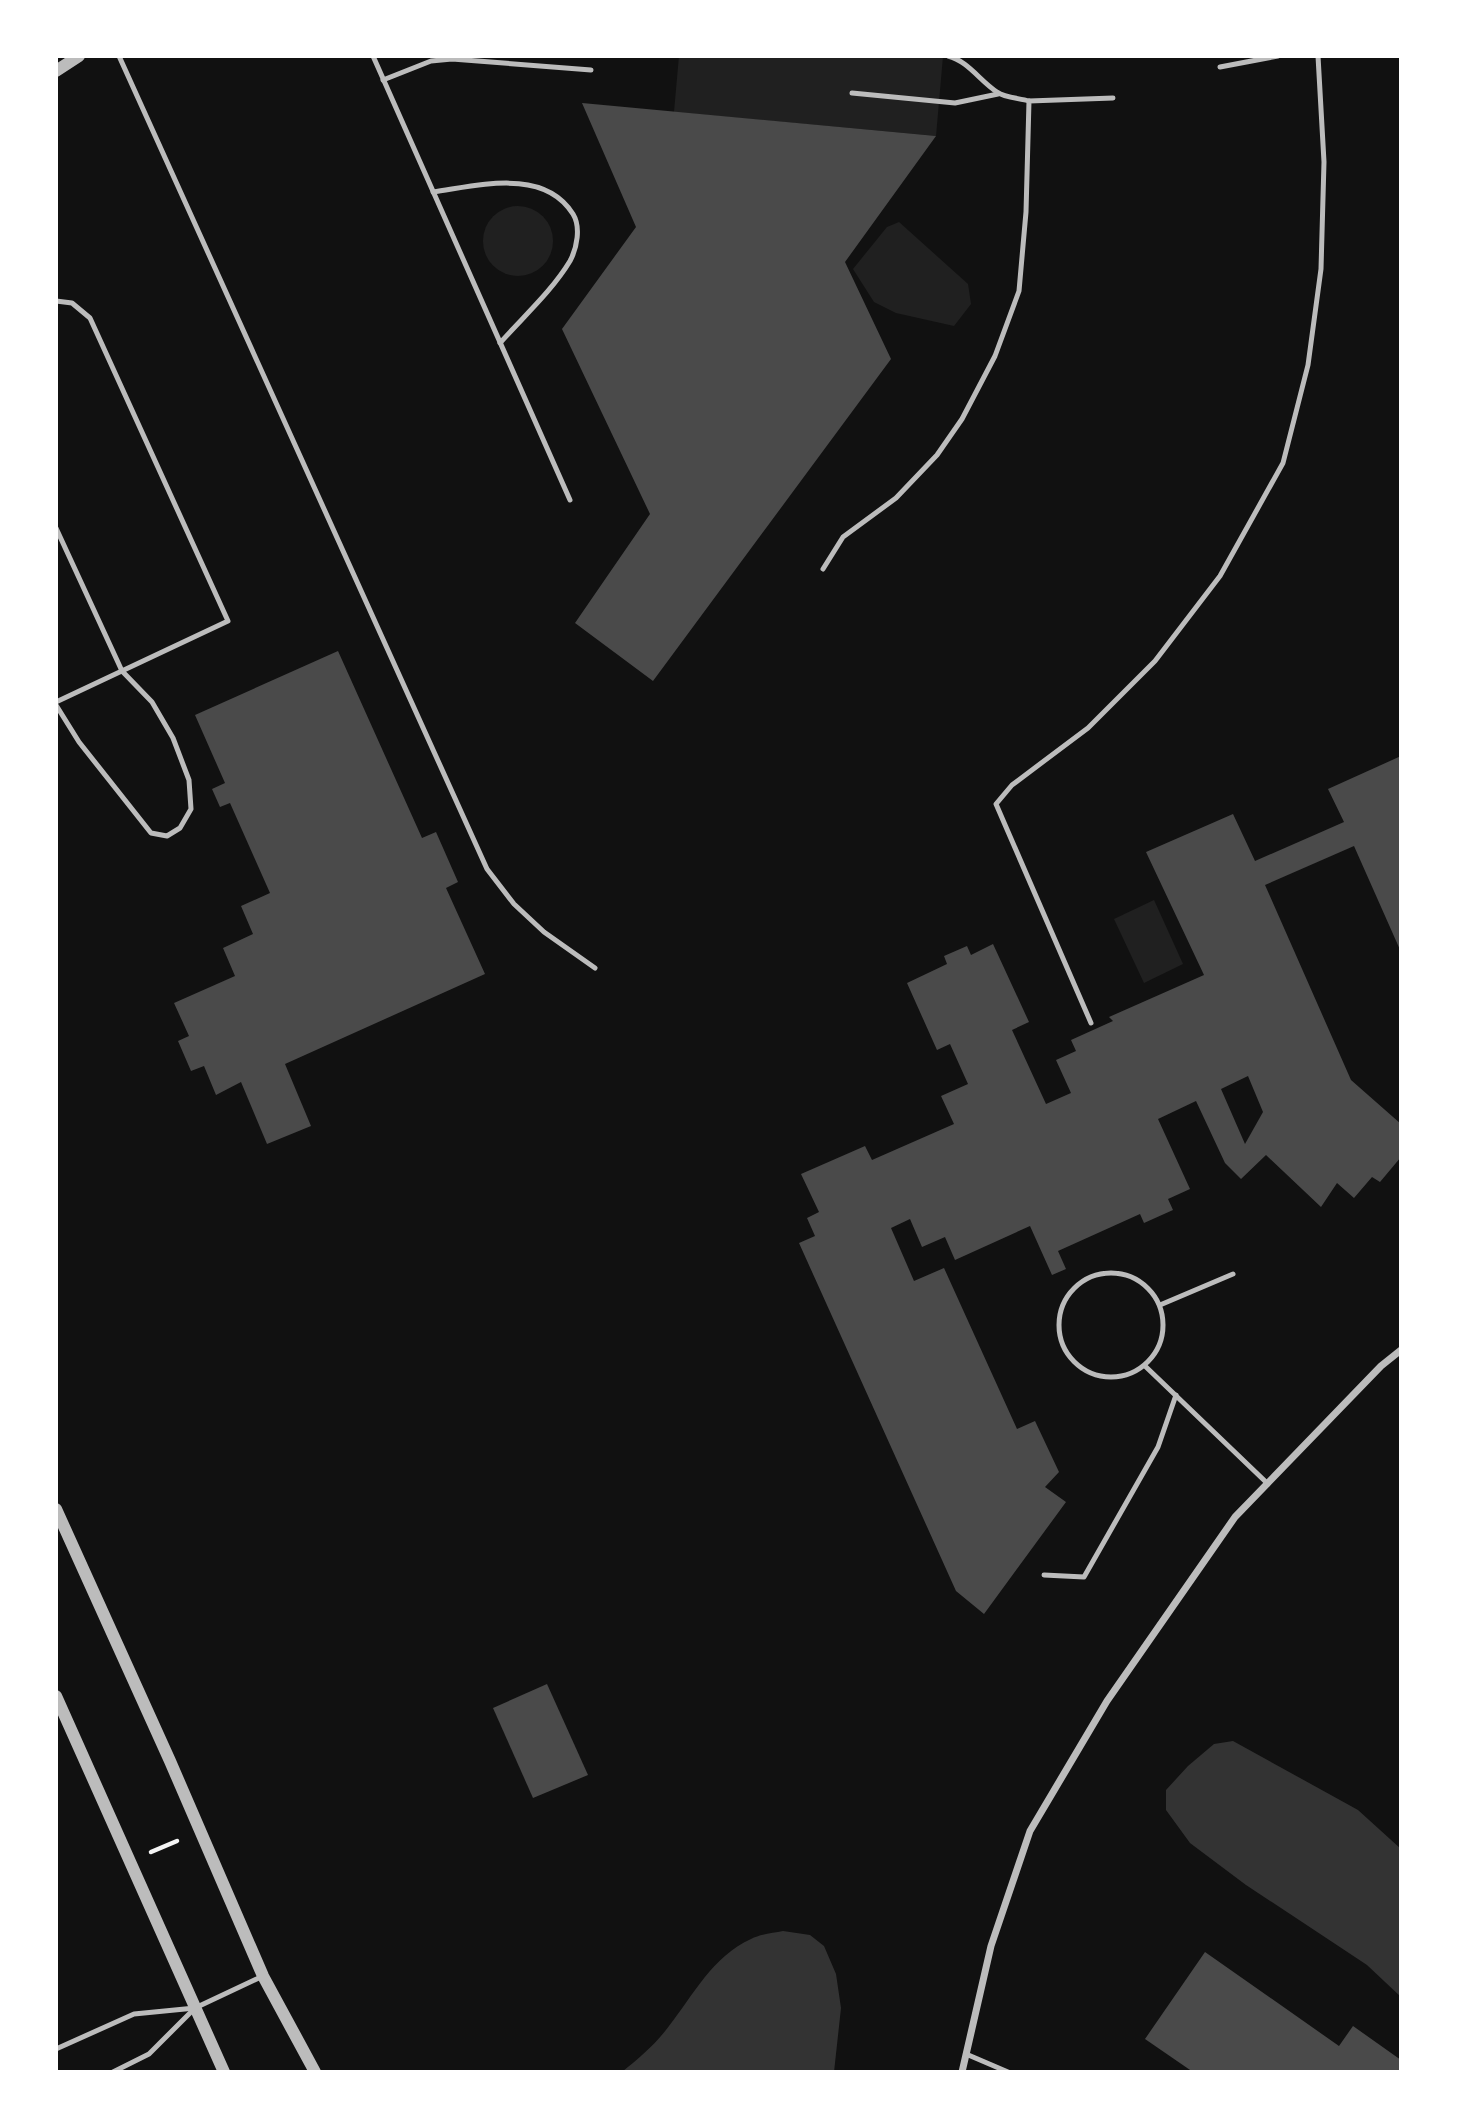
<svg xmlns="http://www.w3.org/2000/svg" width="1457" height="2128" viewBox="0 0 1457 2128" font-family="'Titillium Web',sans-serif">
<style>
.green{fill:#202020}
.water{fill:#333}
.building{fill:#4a4a4a;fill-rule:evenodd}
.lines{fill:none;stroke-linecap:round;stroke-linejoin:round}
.path{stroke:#f5f5f5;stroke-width:4.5}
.service{stroke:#bcbcbc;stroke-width:5}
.minor{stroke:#bcbcbc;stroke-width:7}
.tertiary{stroke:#bcbcbc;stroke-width:12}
</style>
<rect width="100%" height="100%" fill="#111"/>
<g class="green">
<polygon points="679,56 943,56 936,136 674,112"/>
<circle cx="518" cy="241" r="35"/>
<polygon points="899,222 968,284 971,304 954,326 896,313 874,302 853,269 887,227"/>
<polygon points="1154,900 1183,964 1144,983 1114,919"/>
</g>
<g class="water">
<polygon points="1233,1741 1358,1810 1401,1849 1401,1997 1367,1965 1246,1885 1190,1843 1166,1810 1166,1790 1188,1766 1214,1744"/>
<path d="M783 1931 810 1935 824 1946 836 1974 841 2008 834 2072H622C639 2058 656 2044 669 2026 694 1994 712 1957 751 1939 760 1934 773 1933 783 1931Z"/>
</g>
<g class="building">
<polygon points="582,103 936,136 845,262 891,359 653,681 575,623 650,514 562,329 636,227"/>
<polygon points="338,651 422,838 436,832 458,882 446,888 485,974 285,1064 311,1126 267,1144 241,1082 216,1095 204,1066 191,1071 178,1041 189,1036 174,1003 235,976 223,948 253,934 241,906 270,893 230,803 220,807 212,789 225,783 195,715"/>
<path d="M1401 756V952L1354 846 1265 885 1351 1080 1401 1124V1157L1380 1182 1372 1177 1354 1198 1337 1183 1321 1207 1266 1155 1241 1179 1225 1163 1196 1101 1158 1119 1190 1189 1168 1199 1173 1210 1144 1223 1140 1214 1058 1251 1066 1269 1052 1275 1030 1226 955 1260 945 1237 922 1247 910 1219 891 1228 914 1281 944 1268 1017 1429 1035 1421 1059 1472 1045 1487 1066 1502 984 1614 956 1591 799 1243 815 1236 807 1218 819 1212 801 1174 865 1146 872 1160 954 1124 941 1096 968 1084 950 1044 937 1050 907 983 947 964 944 956 967 946 971 955 993 944 1029 1022 1012 1030 1046 1104 1071 1093 1056 1060 1076 1051 1071 1040 1113 1021 1109 1017 1204 975 1146 852 1233 814 1255 861 1344 822 1328 789ZM1248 1076 1263 1112 1245 1144 1221 1089Z"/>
<polygon points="547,1684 588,1775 533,1798 493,1708"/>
<polygon points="1205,1952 1339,2046 1353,2026 1401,2060 1401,2072 1193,2072 1145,2039"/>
</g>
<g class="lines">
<polyline class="path" points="151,1852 177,1841"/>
<g class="service">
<polyline points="119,56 487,869 514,904 544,932 595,968"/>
<polyline points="373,56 570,500"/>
<path d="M948 56C968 61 980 81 997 92 1005 98 1019 98 1029 101"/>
<polyline points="1220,67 1278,56"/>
<polyline points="383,80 431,61 452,59 591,70"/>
<polyline points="852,93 955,103 998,94"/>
<path d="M433 192C477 186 544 167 573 214 581 227 577 248 570 261 552 291 523 317 500 343"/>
<polyline points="56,301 72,303 90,318 228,621 56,702"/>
<polyline points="56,528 122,671 152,702 173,738 189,780 191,809 180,828 167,836 151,833 79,742 56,705"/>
<polyline points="823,569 843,537 896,498 937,455 962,419 995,356 1019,291 1026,212 1029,101 1113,98"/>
<polyline points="1091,1023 996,804 1012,785 1088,728 1155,661 1220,576 1283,463 1308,365 1321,269 1324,162 1318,56"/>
<circle cx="1111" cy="1325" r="52"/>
<polyline points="1160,1305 1233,1274"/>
<polyline points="1145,1366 1268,1484"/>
<polyline points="1044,1575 1084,1577 1158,1447 1176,1395"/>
<polyline points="56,2049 134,2014 195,2008"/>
<polyline points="966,2054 1008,2072"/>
<polyline points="113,2072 149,2054 195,2008 261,1977"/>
</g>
<polyline class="minor" points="962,2072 991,1946 1030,1831 1107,1701 1235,1517 1381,1366 1401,1350"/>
<g class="tertiary">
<polyline points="56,71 79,56"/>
<polyline points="56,1509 170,1761 263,1976 315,2072"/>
<polyline points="56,1696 224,2072"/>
</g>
</g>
<rect width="1457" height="2128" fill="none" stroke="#ffffff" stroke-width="116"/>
</svg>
